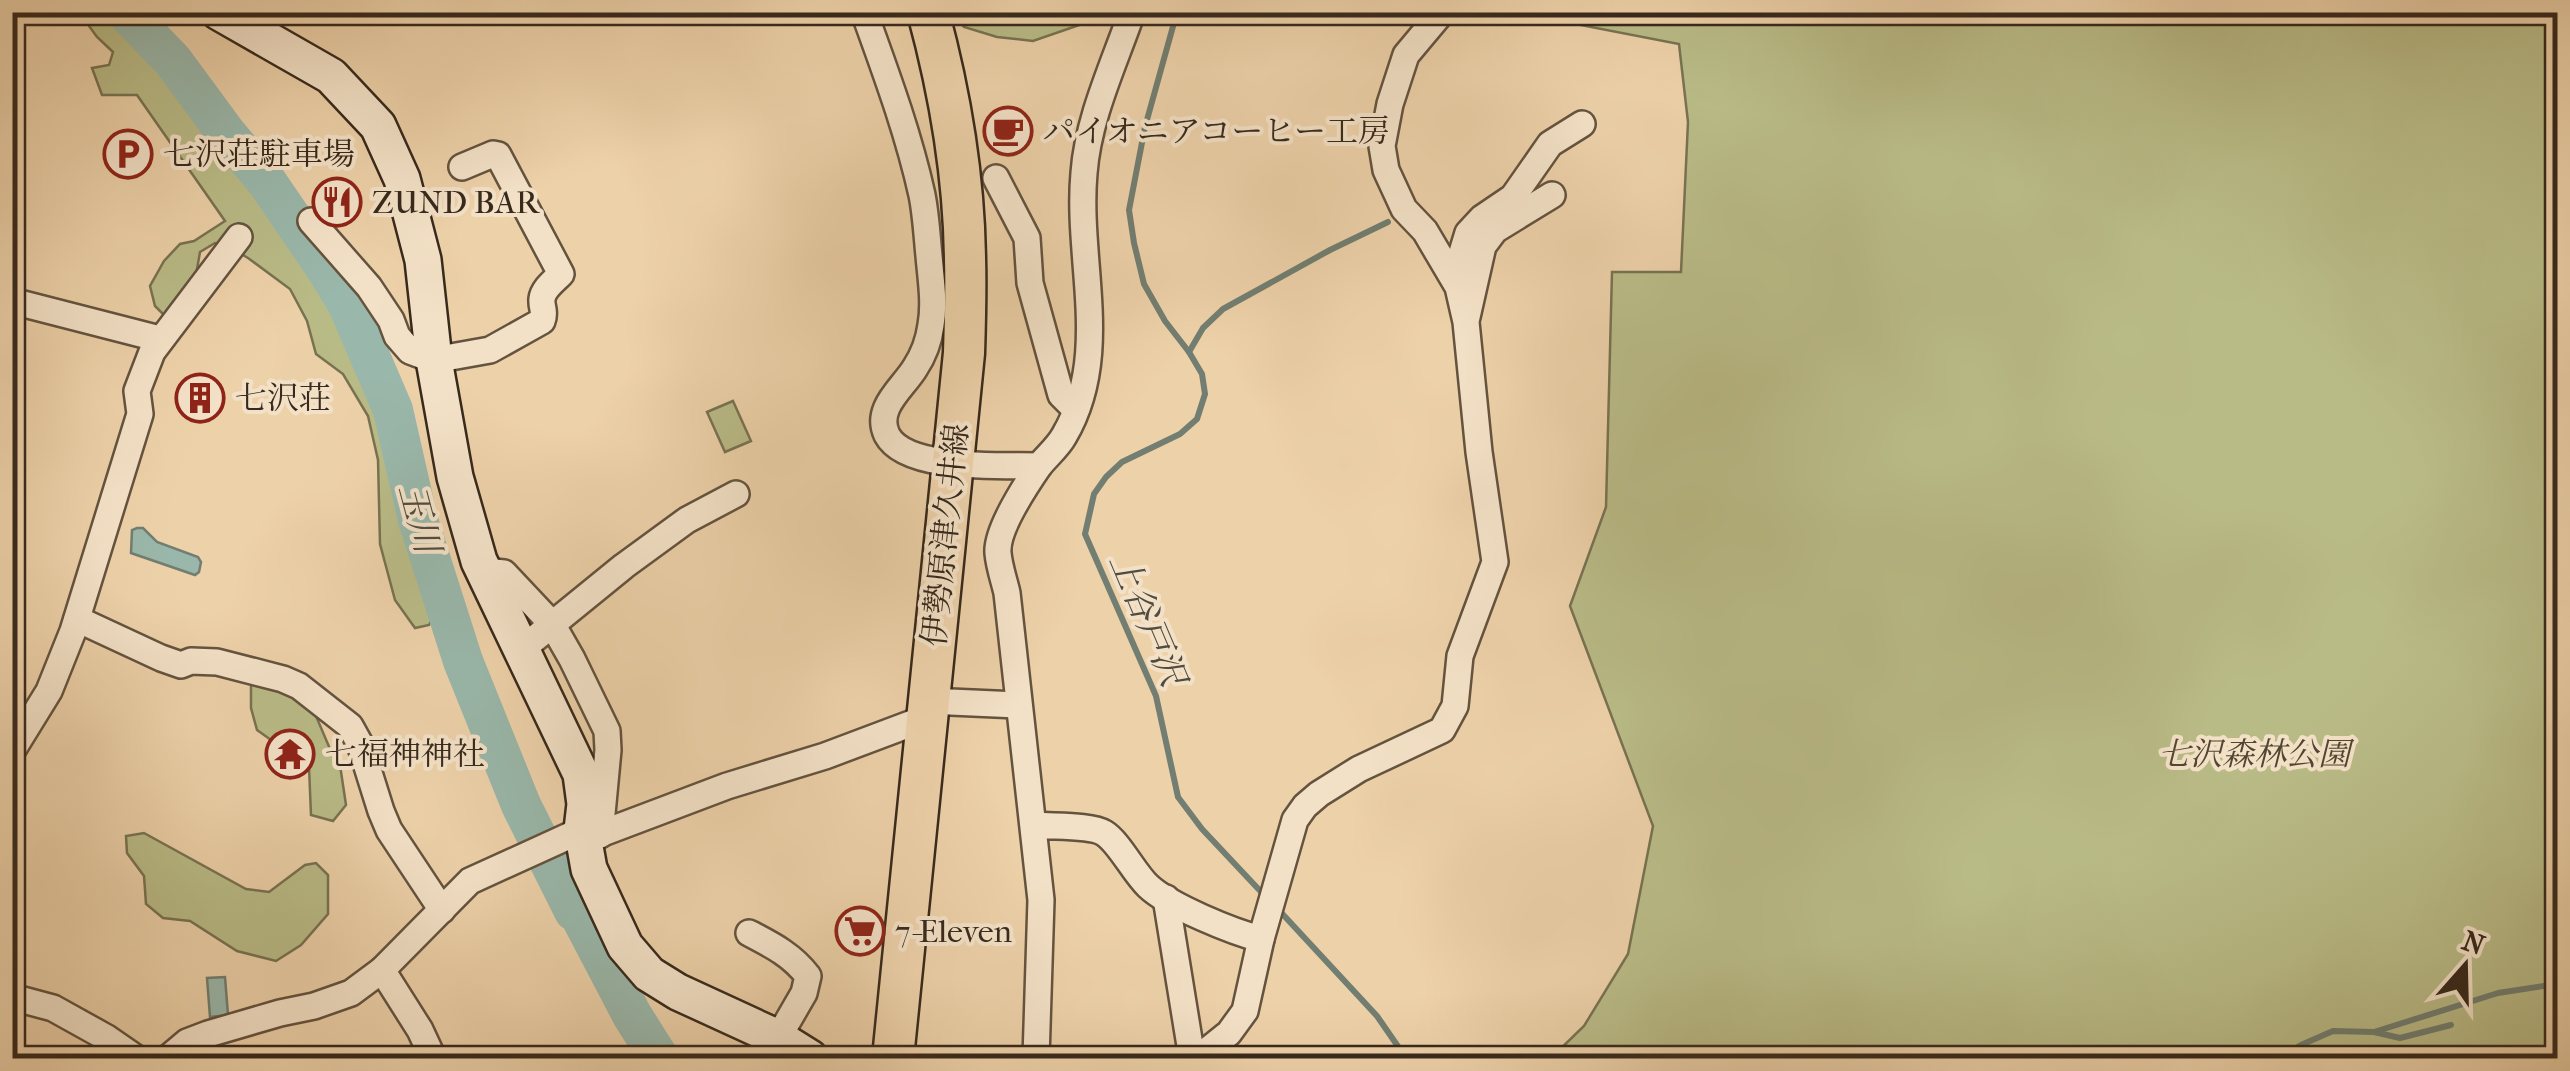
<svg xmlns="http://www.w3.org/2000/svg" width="2570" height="1071" viewBox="0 0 2570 1071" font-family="'IM FELL French Canon','Noto Serif JP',serif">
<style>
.green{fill:#b9bb87;stroke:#787252;stroke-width:2.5}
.water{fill:#99b7aa;stroke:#727e71;stroke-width:2.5}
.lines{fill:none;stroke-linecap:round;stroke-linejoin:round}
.stream{stroke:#727e71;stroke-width:6}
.river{stroke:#99b7aa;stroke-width:40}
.street-casing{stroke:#64533f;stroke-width:30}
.secondary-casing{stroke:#37291c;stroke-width:40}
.primary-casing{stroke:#37291c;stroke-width:45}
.street{stroke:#f3e1c7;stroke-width:25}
.secondary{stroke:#f3e1c7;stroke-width:35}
.primary{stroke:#edd1a9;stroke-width:40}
.labels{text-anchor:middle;stroke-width:8;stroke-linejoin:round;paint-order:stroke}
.poi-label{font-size:32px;fill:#37291c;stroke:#f3e1c7;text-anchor:start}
.street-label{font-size:32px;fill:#37291c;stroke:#f3e1c7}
.park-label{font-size:32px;font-style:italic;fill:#514631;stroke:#f3e1c7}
.water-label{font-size:35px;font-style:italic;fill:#504c40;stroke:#f3e1c7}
</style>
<rect width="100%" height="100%" fill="#edd1a9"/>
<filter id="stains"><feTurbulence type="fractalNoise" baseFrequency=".002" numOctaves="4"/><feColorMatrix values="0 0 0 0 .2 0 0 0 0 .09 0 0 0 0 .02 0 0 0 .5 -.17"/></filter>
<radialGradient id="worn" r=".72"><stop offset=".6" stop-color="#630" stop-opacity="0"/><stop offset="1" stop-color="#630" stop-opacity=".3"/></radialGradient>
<g class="green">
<path d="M79 12 109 13 139 44 157 55 228 147 239 176 270 209 297 212C317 237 334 261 348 290L339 313 344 340 381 401 390 430 437 610 429 625 415 628 395 600 380 544 378 460 368 416 343 374 316 354 307 321 290 289 248 258 231 248 215 243 200 252 196 275 168 319 155 306 150 286 164 261 180 244 194 241 225 221 137 95H102L92 68 109 65 113 52 97 37Z"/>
<polygon points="950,13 1094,13 1091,21 1033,41 997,37 964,27"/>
<polygon points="1519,13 2557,13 2557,1058 1551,1058 1584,1026 1628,954 1653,826 1570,606 1606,507 1612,272 1681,272 1688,122 1679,44"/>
<polygon points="733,401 751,441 725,452 707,412"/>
<polygon points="260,681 289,693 316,716 330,749 340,765 346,805 333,821 311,815 309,767 257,730 251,708 251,686"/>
<polygon points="144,833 246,889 269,892 305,865 316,863 328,875 328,914 301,945 276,961 237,951 190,921 163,918 146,904 144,876 127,853 126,836"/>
</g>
<g class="water">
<polygon points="137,528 143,528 157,542 198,557 201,562 199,572 195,575 131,553 132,530"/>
<polygon points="225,977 228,1015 210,1017 207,978"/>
</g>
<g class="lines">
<g class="stream">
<polyline points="1177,12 1145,127 1129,210 1134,243 1144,284 1165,321 1189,352 1202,374 1205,394 1197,419 1180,434 1122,462 1106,477 1094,494 1085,534 1156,696 1178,797 1202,829 1264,895"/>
<polyline points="1189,352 1203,328 1223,309 1330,250 1388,222"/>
<polyline points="1276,907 1377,1016 1406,1058"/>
<polyline points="2374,1032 2498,993 2550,985"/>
<polyline points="2278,1058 2301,1045 2333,1031 2374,1032 2400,1038 2451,1025"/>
</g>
<polyline class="river" points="126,12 173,61 226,133 267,182 325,267 348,305 393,410 418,520 463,661 521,805 574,911 578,912 632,1015 659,1058"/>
<g class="street-casing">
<g id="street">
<path d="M864 12C886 73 908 132 922 195 926 215 927 236 929 256 931 279 935 303 931 325 929 340 923 356 915 368 903 388 874 408 887 435 906 471 1003 465 1039 466 1047 456 1058 447 1064 436 1112 355 1076 261 1084 173 1088 118 1114 64 1132 12"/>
<polyline points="996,178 1027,238 1030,283 1061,395 1075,409"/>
<path d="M311 221 369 287 391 320 397 336 410 351 434 360 490 350 542 321C546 311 541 308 542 299 543 289 554 281 561 274L498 155 493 154 462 167"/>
<polyline points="1452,274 1457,269 1468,233 1482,218 1513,197 1550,144 1582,124"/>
<polyline points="12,301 160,339"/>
<polyline points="1467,317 1483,246 1495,230 1552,195"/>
<polyline points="484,571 504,573 552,624 572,659 607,731 608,750 600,835"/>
<polyline points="77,619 161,658 181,665 191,661 217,662 283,679 299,686 350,726 360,744 381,811 389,830 442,910"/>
<polyline points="522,649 624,566 687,520 736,494"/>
<polyline points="928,701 1018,705"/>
<polyline points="12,751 49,691 73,631 140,414 137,391 152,352 239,237"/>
<path d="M1035 825C1052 827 1091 825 1104 833 1119 842 1134 873 1148 886 1169 906 1233 932 1261 939"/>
<polyline points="1166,898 1192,1058"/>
<path d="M749 933C772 945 792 955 808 976L804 993 778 1038"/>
<polyline points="382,970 420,1030 433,1058"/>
<polyline points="12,997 53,1008 107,1038 136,1058"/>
<polyline points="168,1058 187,1042 208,1034 280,1013 314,1006 351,993 382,970 470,881 582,830 600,834 727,786 825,756 926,718"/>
<path d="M1036 1058 1041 900 1007 593C1004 580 999 566 998 553 996 530 1026 485 1039 466"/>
<polyline points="1198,1058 1229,1033 1245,1011 1261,939 1295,820 1305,806 1319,794 1359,769 1442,730 1455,706 1460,656 1495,562 1479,452 1466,322 1458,287 1425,231 1404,209 1386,170 1382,146 1390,104 1406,55 1442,12"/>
</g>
</g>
<g class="secondary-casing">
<polyline id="secondary" points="219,12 331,76 378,126 402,179 423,260 434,360 455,477 479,561 581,774 585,804 582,830 589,869 625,946 649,974 678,992 778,1038 810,1058"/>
</g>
<g class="primary-casing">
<path id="primary" d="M893 1058 964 353C965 322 966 291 965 259 964 176 950 93 928 12"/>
</g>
<use href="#street" class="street"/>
<use href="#secondary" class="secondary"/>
<use href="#primary" class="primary"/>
</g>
<defs>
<g id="cafe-ring" transform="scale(2.5)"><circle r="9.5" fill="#f3e1c7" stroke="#8f2418" stroke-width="1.5"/><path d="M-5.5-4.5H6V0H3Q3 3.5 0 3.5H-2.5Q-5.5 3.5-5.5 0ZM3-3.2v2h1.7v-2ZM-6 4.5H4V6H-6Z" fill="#8f2418"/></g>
<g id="parking-ring" transform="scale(2.5)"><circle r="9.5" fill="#f3e1c7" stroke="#8f2418" stroke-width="1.5"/><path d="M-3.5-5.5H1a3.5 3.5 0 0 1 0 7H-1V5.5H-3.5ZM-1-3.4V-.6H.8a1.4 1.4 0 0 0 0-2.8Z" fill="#8f2418"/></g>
<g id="restaurant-ring" transform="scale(2.5)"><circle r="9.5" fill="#f3e1c7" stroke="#8f2418" stroke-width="1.5"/><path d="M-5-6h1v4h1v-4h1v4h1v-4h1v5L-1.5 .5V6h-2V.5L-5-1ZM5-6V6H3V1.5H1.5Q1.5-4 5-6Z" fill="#8f2418"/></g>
<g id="building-ring" transform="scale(2.5)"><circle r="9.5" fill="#f3e1c7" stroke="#8f2418" stroke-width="1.5"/><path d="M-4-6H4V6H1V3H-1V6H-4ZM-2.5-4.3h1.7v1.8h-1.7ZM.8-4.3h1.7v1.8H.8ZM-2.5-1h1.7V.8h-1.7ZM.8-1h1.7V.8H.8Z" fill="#8f2418"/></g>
<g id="temple-ring" transform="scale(2.5)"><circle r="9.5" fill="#f3e1c7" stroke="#8f2418" stroke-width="1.5"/><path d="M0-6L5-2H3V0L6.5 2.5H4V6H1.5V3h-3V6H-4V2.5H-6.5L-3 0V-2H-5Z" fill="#8f2418"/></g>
<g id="supermarket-ring" transform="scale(2.5)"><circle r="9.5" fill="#f3e1c7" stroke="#8f2418" stroke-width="1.5"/><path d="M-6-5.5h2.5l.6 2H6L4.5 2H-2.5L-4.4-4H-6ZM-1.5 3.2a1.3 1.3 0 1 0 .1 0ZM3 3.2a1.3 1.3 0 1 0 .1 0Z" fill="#8f2418"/></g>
</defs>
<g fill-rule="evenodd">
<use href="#cafe-ring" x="1008" y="131"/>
<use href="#parking-ring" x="128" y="154"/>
<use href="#restaurant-ring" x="337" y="202"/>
<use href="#building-ring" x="200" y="398"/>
<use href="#temple-ring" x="290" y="754"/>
<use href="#supermarket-ring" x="860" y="931"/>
</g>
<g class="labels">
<g class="poi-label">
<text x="1043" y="142">パイオニアコーヒー工房</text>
<text x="163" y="165">七沢荘駐車場</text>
<text x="372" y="213">ZUND BAR</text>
<text x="235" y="409">七沢荘</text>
<text x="325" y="765">七福神神社</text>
<text x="895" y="942">7-Eleven</text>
</g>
<g class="street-label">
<text transform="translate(945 535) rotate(-84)" y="11">伊勢原津久井線</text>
</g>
<g class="park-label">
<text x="2254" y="765">七沢森林公園</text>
</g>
<g class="water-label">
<text transform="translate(420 518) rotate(75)" y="12">玉川</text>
<text transform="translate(1148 619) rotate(67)" y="12">上谷戸沢</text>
</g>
</g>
<rect width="2570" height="1071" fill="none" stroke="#edd1a9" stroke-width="50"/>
<rect x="15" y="15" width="2540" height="1041" fill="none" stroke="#37291c" stroke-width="5"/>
<rect x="25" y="25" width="2520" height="1021" fill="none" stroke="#37291c" stroke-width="2.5"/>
<g transform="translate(2465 966) rotate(20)" stroke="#f3e1c7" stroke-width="8" paint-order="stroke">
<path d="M0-8L18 38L0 25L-18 38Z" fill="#37291c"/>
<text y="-15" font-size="28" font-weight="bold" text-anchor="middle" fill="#37291c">N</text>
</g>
<rect width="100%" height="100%" filter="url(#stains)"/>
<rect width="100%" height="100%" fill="url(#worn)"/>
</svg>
